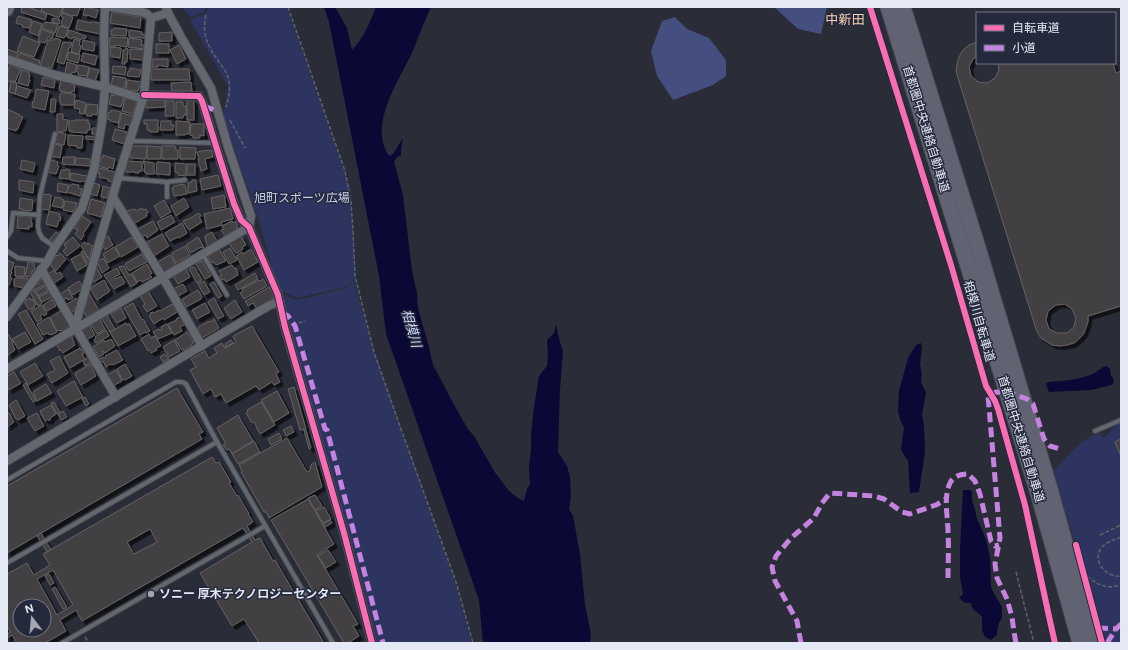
<svg xmlns="http://www.w3.org/2000/svg" width="1128" height="650" viewBox="0 0 1128 650" font-family="Figtree,'Noto Sans JP',sans-serif">
<style>
.green{fill:#2d3460}
.forest{fill:#454f7f}
.water{fill:#0a0935}
.building{fill:#434043;stroke:#666264;fill-rule:evenodd;filter:url(#shadow)}
.lines{fill:none;stroke-linecap:round;stroke-linejoin:round}
.service-casing{stroke:#464851;stroke-width:6}
.minor-casing{stroke:#464851;stroke-width:10}
.secondary-casing{stroke:#464851;stroke-width:14}
.motorway-casing{stroke:#464851;stroke-width:17}
.path{stroke:#60626a;stroke-width:1.5;stroke-dasharray:4 2;stroke-linecap:butt}
.service{stroke:#65676f;stroke-width:4}
.minor{stroke:#65676f;stroke-width:8}
.secondary{stroke:#65676f;stroke-width:12}
.motorway{stroke:#616372;stroke-width:15}
.quiet{stroke:#c483df;stroke-width:5;stroke-dasharray:10 5;stroke-linecap:butt}
.cycleway-casing{stroke:#25293c;stroke-width:8}
.cycleway{stroke:#f96db3;stroke-width:6}
.poi-dot{fill:#a4a7b2;stroke:#25293c;stroke-width:1.5}
.labels{text-anchor:middle;stroke-width:3;stroke-linejoin:round;paint-order:stroke}
.street-label{font-size:12px;fill:#e5e9f5;stroke:#25293c}
.park-label{font-size:12px;fill:#c7d0f1;stroke:#25293c}
.poi-label{font-size:12px;font-weight:bold;fill:#e5e9f5;stroke:#25293c;text-anchor:start}
.neighbourhood-label{font-size:13px;fill:#f8d1b3;stroke:#25293c}
.water-label{font-size:13px;font-style:italic;fill:#cfd8f9;stroke:#25293c}
</style>
<defs>
<filter id="shadow"><feDropShadow dx="3.5" dy="3.5" stdDeviation="0" flood-color="#0009"/></filter>
</defs>
<rect width="100%" height="100%" fill="#2a2c37"/>
<g class="green">
<polygon points="183,7 206,7 205,11 191,17 184,11"/>
<polygon points="209,7 287,7 350,188 356,273 355,279 345,287 298,298 280,291 275,278 260,224 223,116 228,86 190,20 207,12"/>
<polygon points="355,280 357,293 374,351 454,579 472,643 375,643 282,297 285,295 297,300 346,288 353,281"/>
<path d="M1121 422V643H1097L1074 539 1053 472C1065 458 1082 438 1100 433L1102 438C1110 435 1113 426 1121 422Z"/>
</g>
<g class="forest">
<polygon points="774,7 827,7 821,34 798,29"/>
<polygon points="675,17 687,29 709,38 726,60 726,76 713,85 673,100 657,76 651,51 662,21"/>
</g>
<g class="water">
<path d="M324 7H335L347 28 352 50C364 38 370 22 376 7H431C424 22 418 38 412 53 400 78 374 117 384 146 386 150 386 153 390 156L394 153 396 149 403 138 401 150V155L397 157 394 162 403 195 412 271 417 293 418 308 429 347 433 365 458 412 468 429 474 436 494 471 509 491 518 498 524 501 527 489 530 484 529 467 531 451V436L534 407 539 376 547 366 548 354 547 340 554 333 556 324 559 339 563 351 560 389 558 452 567 466 570 477 571 496 569 509 573 516 580 554 585 605 591 634 590 643H483L479 600 386 334 379 276 329 22Z"/>
<polygon points="921,343 922,348 920,364 922,375 921,382 926,393 922,414 924,426 925,452 919,492 910,493 908,461 901,450 904,427 901,422 898,412 899,391 908,358 916,345"/>
<path d="M1107 366 1110 369 1111 376H1112L1114 381 1113 382V384L1111 385 1091 390 1049 392 1046 384 1048 382C1062 381 1077 380 1090 375 1096 373 1101 367 1107 366Z"/>
<path d="M963 490H970L972 492V500L975 510 977 519 980 525 986 540 990 557 991 588 1002 607V618L999 623 997 630V635L991 640 985 637 982 630V617C980 614 976 612 974 610 970 605 973 601 965 603L959 598 963 594 960 576V549Z"/>
</g>
<g class="building">
<polygon points="22,7 28,7 45,13 45,14 47,14 45,20 21,12"/>
<polygon points="42,7 63,7 59,18 41,11"/>
<polygon points="64,7 78,7 80,8 77,16 73,15 72,16 62,12"/>
<polygon points="85,7 98,10 96,18 87,15 87,16 83,15"/>
<polygon points="112,12 141,17 140,28 110,23"/>
<polygon points="62,13 73,17 69,28 61,25 63,17 61,16"/>
<polygon points="18,16 32,20 29,28 22,27 22,25 16,23"/>
<polygon points="53,18 60,20 59,24 52,22"/>
<polygon points="78,20 91,23 91,22 100,23 100,34 76,29"/>
<polygon points="33,21 42,24 38,36 29,32"/>
<polygon points="45,22 58,24 55,33 42,28 44,23"/>
<polygon points="59,26 68,28 66,36 65,36 64,38 56,36"/>
<polygon points="114,28 127,29 126,36 111,35 111,30 114,30"/>
<polygon points="41,29 54,34 52,39 48,37 45,43 38,41"/>
<polygon points="69,30 86,36 85,39 82,38 81,40 73,37 72,39 67,37"/>
<polygon points="129,30 142,32 141,34 145,35 144,38 129,37"/>
<polygon points="172,32 172,41 159,41 159,33"/>
<polygon points="23,36 40,43 34,57 17,51"/>
<polygon points="110,37 128,38 127,47 116,45 116,46 109,46"/>
<polygon points="55,38 61,40 52,68 40,66 48,40 54,40"/>
<polygon points="129,38 142,40 141,45 144,45 144,49 128,47"/>
<polygon points="74,39 80,41 79,45 81,46 79,54 71,52"/>
<polygon points="83,40 95,43 94,51 82,49"/>
<polygon points="63,42 72,43 70,48 69,48 64,64 57,62"/>
<path d="M977 42V56L973 59 969 67 971 76 978 82 987 83 995 78 999 70 998 63H1113L1116 73 1121 71V306L1088 316V322L1084 333 1080 338 1074 343 1067 345 1060 346 1052 345 1041 338 1037 332 958 78 956 71 957 64 959 57 963 50 969 45ZM1065 304 1072 309 1076 318 1074 327 1067 333H1057L1049 329 1046 320 1048 311 1056 305Z"/>
<rect x="156" y="44" width="13" height="9"/>
<polygon points="179,45 186,59 177,64 170,50"/>
<polygon points="110,47 121,48 120,58 113,57 113,56 110,56"/>
<polygon points="126,48 128,49 127,62 125,62 125,64 122,64 123,50 125,50"/>
<polygon points="7,49 18,53 15,60 7,57"/>
<polygon points="130,49 144,50 143,60 130,59"/>
<polygon points="68,52 80,55 78,63 67,60"/>
<polygon points="20,53 40,61 38,66 17,59"/>
<polygon points="83,53 97,56 95,65 81,61"/>
<polygon points="152,59 168,59 168,67 158,65 158,67 152,67"/>
<polygon points="67,62 77,65 75,73 73,72 71,74 65,73"/>
<polygon points="10,65 21,69 15,82 11,80 10,82 7,81 7,73"/>
<polygon points="78,65 89,67 87,76 78,75 78,72 76,71"/>
<polygon points="113,66 126,67 125,75 112,73"/>
<polygon points="90,68 99,70 95,81 87,78"/>
<polygon points="130,68 141,70 139,77 127,76 128,71 130,71"/>
<polygon points="151,69 189,69 190,80 151,80"/>
<polygon points="22,70 29,72 29,75 30,75 29,80 30,80 28,86 18,83"/>
<polygon points="113,76 126,78 125,88 119,88 119,87 111,86"/>
<polygon points="43,77 55,80 54,88 41,85"/>
<polygon points="61,79 72,81 71,84 75,85 74,92 72,91 71,93 60,91 60,89 59,89"/>
<polygon points="127,80 141,82 138,91 126,90"/>
<polygon points="11,82 17,83 15,94 9,92"/>
<polygon points="191,82 192,91 172,91 171,83"/>
<polygon points="17,86 31,90 27,98 15,94"/>
<polygon points="36,89 49,91 45,110 32,107 33,101 34,102"/>
<polygon points="61,93 70,93 70,94 75,94 74,105 61,105 61,103 60,103 60,98 59,98"/>
<polygon points="115,94 124,97 121,107 109,104 111,95 114,96"/>
<polygon points="125,98 137,101 133,114 122,111"/>
<polygon points="51,99 56,99 55,112 50,112"/>
<polygon points="76,100 86,103 84,114 79,113 80,109 74,108"/>
<polygon points="146,100 165,100 165,107 146,108"/>
<rect x="187" y="100" width="7" height="20"/>
<polygon points="166,101 174,101 174,116 165,116"/>
<polygon points="176,102 183,102 183,106 186,106 186,115 184,115 183,118 176,118"/>
<polygon points="87,104 98,105 97,115 92,114 92,116 87,116 87,114 85,114"/>
<polygon points="7,109 20,115 20,116 23,117 17,130 16,129 16,131 7,128"/>
<polygon points="111,110 121,112 118,123 110,121 111,120 107,119 109,112 111,112"/>
<polygon points="122,113 133,116 131,126 125,124 124,129 118,127"/>
<polygon points="57,114 63,114 63,119 68,120 66,131 63,131 63,132 57,132"/>
<polygon points="75,120 88,120 88,123 90,123 90,130 87,130 87,133 71,132 71,131 69,131 69,121 75,121"/>
<polygon points="144,120 158,120 158,132 150,132 150,130 147,130 147,124 144,124"/>
<polygon points="161,121 171,121 171,125 174,125 173,130 160,130"/>
<polygon points="176,121 190,122 189,134 185,134 185,135 176,135"/>
<polygon points="191,124 204,124 204,136 200,135 200,138 193,138 193,136 190,135"/>
<polygon points="92,128 97,128 96,134 92,134"/>
<polygon points="115,129 127,132 124,144 112,140"/>
<polygon points="58,132 66,134 64,145 55,143"/>
<polygon points="68,135 83,136 82,148 77,148 77,146 68,145"/>
<polygon points="86,136 96,137 96,140 86,139"/>
<polygon points="55,144 62,146 60,158 52,156"/>
<polygon points="131,146 147,146 146,159 130,158"/>
<polygon points="147,146 161,147 161,159 147,159"/>
<polygon points="162,146 175,146 176,150 178,150 178,159 162,159"/>
<polygon points="180,147 196,148 195,159 180,159"/>
<polygon points="207,150 207,151 211,150 213,157 205,159 207,169 201,171 198,159 199,159 197,152"/>
<polygon points="103,155 115,159 113,169 109,167 108,169 99,166 101,158 102,158"/>
<polygon points="63,157 75,157 74,165 62,164"/>
<polygon points="76,158 90,159 90,166 75,165"/>
<polygon points="22,160 35,163 33,172 20,169"/>
<polygon points="51,160 58,162 57,165 59,166 56,174 48,172"/>
<polygon points="127,161 142,162 142,171 139,171 139,173 135,173 135,172 126,172 126,164 127,164"/>
<polygon points="143,161 154,163 154,174 146,174 146,172 144,172 145,163 143,163"/>
<polygon points="157,162 170,163 170,175 156,174"/>
<polygon points="175,163 186,164 186,176 178,175 178,173 175,172"/>
<rect x="187" y="164" width="8" height="11"/>
<polygon points="99,168 115,172 112,182 108,181 108,179 99,177 100,173 98,173"/>
<polygon points="66,169 70,170 69,179 59,178 61,170 65,170"/>
<polygon points="71,173 87,176 86,182 81,181 81,182 70,180"/>
<polygon points="218,175 221,186 202,190 200,179"/>
<polygon points="19,180 34,182 33,193 19,190"/>
<polygon points="192,180 196,180 197,191 188,193 188,183 192,182"/>
<polygon points="58,183 68,185 67,193 57,191"/>
<polygon points="94,183 100,185 97,196 91,194"/>
<polygon points="72,184 79,185 78,188 82,189 80,196 67,192 69,185 72,185"/>
<polygon points="183,184 183,185 185,185 187,194 174,196 172,188 174,187 174,186"/>
<polygon points="103,186 110,188 107,198 101,197"/>
<polygon points="43,194 51,195 50,209 49,210 41,209"/>
<polygon points="224,195 226,207 213,209 211,198"/>
<polygon points="55,197 61,198 61,199 64,200 62,208 52,206"/>
<polygon points="20,198 33,200 32,210 23,211 23,209 19,209"/>
<polygon points="184,198 189,207 176,216 171,206"/>
<polygon points="91,199 105,203 101,217 87,213"/>
<polygon points="164,200 171,212 161,218 154,206"/>
<polygon points="65,201 77,203 75,210 73,210 73,212 63,210"/>
<polygon points="142,208 143,210 146,209 148,213 146,214 147,216 135,223 129,214 127,214 126,211 135,209 136,211"/>
<polygon points="230,208 233,219 221,222 222,225 207,229 204,214"/>
<polygon points="49,211 60,214 59,217 61,217 60,221 59,220 57,227 46,224"/>
<polygon points="199,213 201,216 199,217 202,222 189,230 183,221 187,219 187,220"/>
<polygon points="171,215 175,222 161,230 157,222"/>
<polygon points="18,216 31,217 31,222 32,222 32,227 29,226 29,229 17,228"/>
<polygon points="82,216 91,222 83,234 84,235 81,240 75,234 78,230 74,228"/>
<polygon points="153,221 158,230 147,238 146,235 141,237 139,233 140,232 138,229"/>
<polygon points="232,221 233,223 235,221 238,227 236,228 237,229 225,236 221,230 224,229 222,226"/>
<polygon points="182,223 187,233 179,238 178,237 170,241 165,233"/>
<polygon points="56,232 59,234 53,241 50,239"/>
<polygon points="212,232 217,241 208,246 206,242 205,236"/>
<polygon points="162,234 169,246 154,256 148,247 150,247 147,242"/>
<polygon points="108,236 113,245 105,250 102,244 104,243 103,241 104,240 104,239"/>
<polygon points="241,236 246,245 242,247 243,249 237,253 235,252 229,243"/>
<polygon points="73,237 80,246 67,256 63,251 66,248 64,244"/>
<polygon points="132,237 138,247 121,257 115,247"/>
<polygon points="198,237 204,247 201,248 201,247 191,253 186,245"/>
<polygon points="84,242 87,244 88,243 93,246 91,248 92,249 89,259 81,246"/>
<polygon points="185,246 190,255 176,263 172,255 172,253"/>
<polygon points="114,247 120,256 107,263 103,254"/>
<polygon points="230,248 237,260 229,264 223,252"/>
<polygon points="219,249 226,261 216,265 214,262 212,263 207,256"/>
<polygon points="251,249 258,262 244,270 236,256 242,252 243,254"/>
<polygon points="83,251 90,262 87,263 81,252"/>
<polygon points="60,253 66,259 56,271 51,266 52,264 50,262 57,255 58,256"/>
<polygon points="81,254 87,265 77,271 71,259"/>
<polygon points="142,254 147,262 129,271 125,264"/>
<polygon points="170,255 176,265 164,272 158,262"/>
<polygon points="103,258 109,268 102,273 97,262"/>
<polygon points="7,260 14,263 11,272 12,272 10,277 12,278 9,285 7,284"/>
<polygon points="202,261 211,276 205,279 196,264"/>
<polygon points="28,262 34,263 34,266 35,267 35,271 32,271 32,277 25,276"/>
<polygon points="147,264 152,273 150,275 152,277 142,282 141,280 137,282 132,273"/>
<polygon points="232,265 235,269 236,268 238,275 226,282 224,279 222,280 220,277 220,276 222,275 219,271"/>
<polygon points="15,266 25,267 24,277 15,276"/>
<polygon points="121,266 122,267 124,266 129,275 131,274 137,283 131,287 119,267"/>
<polygon points="96,267 102,277 94,282 92,277 92,275 94,274 93,272 94,268"/>
<polygon points="194,267 202,280 197,283 189,269"/>
<polygon points="117,268 120,274 114,277 115,279 121,276 125,283 114,289 104,275"/>
<polygon points="186,269 190,277 178,284 173,276"/>
<polygon points="54,270 57,274 60,272 63,277 54,283 48,274"/>
<polygon points="255,273 258,279 238,290 235,285"/>
<polygon points="16,278 28,278 27,283 24,288 14,286 14,279 15,279"/>
<polygon points="43,278 46,284 35,290 33,287 39,283 38,281"/>
<polygon points="263,279 267,286 244,299 240,293 243,291 242,289 259,280 260,281"/>
<polygon points="104,280 110,291 97,300 91,289 92,288 92,287"/>
<polygon points="79,281 82,286 81,287 82,289 73,295 68,288"/>
<polygon points="204,281 210,292 204,295 198,284"/>
<polygon points="214,282 222,296 218,298 210,284"/>
<polygon points="183,284 187,291 178,296 173,289"/>
<polygon points="45,286 48,291 38,296 36,291"/>
<polygon points="269,287 274,296 273,297 274,298 256,308 253,303 248,306 245,301"/>
<polygon points="68,289 73,298 68,300 67,298 63,300 60,294"/>
<polygon points="34,290 42,303 38,306 30,292"/>
<polygon points="198,290 202,297 201,299 186,307 182,299"/>
<polygon points="148,291 157,306 147,312 143,306 145,304 140,296"/>
<polygon points="49,292 52,297 42,302 39,297"/>
<polygon points="89,294 99,310 87,317 83,310 85,309 83,306 87,304 85,301 86,296"/>
<polygon points="30,298 31,300 33,299 36,305 34,306 35,307 29,310 24,301"/>
<polygon points="76,298 78,300 77,301 78,302 77,303 78,304 74,308 75,310 71,313 66,305"/>
<polygon points="214,298 224,316 218,319 208,302"/>
<polygon points="52,299 56,306 47,311 43,305"/>
<polygon points="235,300 242,312 231,319 224,308"/>
<polygon points="133,303 142,320 143,319 150,331 146,333 145,332 140,335 124,308"/>
<polygon points="205,303 210,312 197,319 192,310"/>
<polygon points="172,304 177,312 164,320 163,318 154,324 149,316 151,315 150,313 153,312 154,313 159,310 160,311"/>
<polygon points="42,305 47,314 44,316 43,314 40,316 42,319 37,322 31,311"/>
<polygon points="121,308 126,318 117,323 111,314"/>
<polygon points="26,310 43,339 35,344 18,314"/>
<polygon points="62,310 71,326 62,331 62,330 59,331 58,330 57,331 50,318"/>
<polygon points="106,314 115,329 110,332 101,317"/>
<polygon points="181,316 186,324 180,327 182,331 174,335 168,324 177,320 176,319"/>
<polygon points="49,317 57,332 51,335 50,334 49,335 48,333 43,335 37,324"/>
<polygon points="214,319 219,328 202,338 197,329 199,328 198,327 209,321 210,322"/>
<polygon points="97,320 100,320 105,329 97,334 91,324"/>
<polygon points="126,323 127,325 129,324 136,336 118,346 110,332"/>
<polygon points="89,324 95,335 86,340 81,331 82,330 81,329"/>
<polygon points="167,324 172,333 158,339 153,332 159,329 161,331 162,330 161,327"/>
<polygon points="252,326 279,372 276,374 280,382 274,385 272,382 259,390 256,386 226,403 221,394 215,397 211,389 203,394 190,370 196,367 191,359 205,351 209,358 217,353 214,348 222,343 225,348 236,342 233,336"/>
<polygon points="106,330 109,336 96,343 94,340 96,338 95,337"/>
<polygon points="25,332 31,342 18,349 12,339"/>
<polygon points="187,332 194,343 191,345 192,345 184,350 184,349 182,350 175,340"/>
<polygon points="149,334 151,338 155,336 161,346 156,348 157,350 151,353 150,350 148,351 141,339"/>
<polygon points="7,335 9,335 13,343 12,343 15,350 8,355"/>
<polygon points="71,335 75,345 63,353 61,350 60,351 56,344"/>
<polygon points="111,339 115,346 105,353 103,351 102,351 104,354 99,357 93,347 104,340 105,342"/>
<polygon points="174,340 180,351 169,357 163,347"/>
<polygon points="231,340 233,343 226,347 225,344"/>
<polygon points="80,348 80,350 82,349 84,353 82,354 85,359 70,368 64,357"/>
<polygon points="117,350 123,360 113,365 112,364 110,365 110,364 106,367 103,361 100,363 98,360 103,357 104,358 106,357 105,356"/>
<polygon points="165,354 169,359 163,362 160,357"/>
<polygon points="59,356 68,373 52,383 47,374 55,370 50,361"/>
<polygon points="88,357 91,362 85,366 83,361"/>
<polygon points="35,363 43,376 28,385 20,372"/>
<polygon points="91,364 92,365 91,366 96,376 81,385 75,374 76,374 75,373"/>
<polygon points="125,364 132,376 125,380 124,379 122,380 117,369"/>
<polygon points="116,370 122,381 113,386 107,375"/>
<polygon points="14,372 21,383 9,390 7,386 7,376"/>
<polygon points="74,381 83,397 66,406 57,391"/>
<polygon points="26,383 36,401 33,402 23,385"/>
<polygon points="46,384 52,393 37,401 33,392"/>
<polygon points="294,387 306,429 300,430 288,389"/>
<polygon points="177,388 203,432 199,434 202,439 7,553 7,486"/>
<polygon points="277,391 289,413 274,422 261,400"/>
<polygon points="85,397 89,404 86,406 82,399"/>
<polygon points="16,400 24,414 25,416 18,420 17,419 16,419 9,405"/>
<polygon points="54,402 60,412 57,414 51,403"/>
<polygon points="261,402 275,425 260,434 254,422 252,423 246,413 248,412 247,410"/>
<polygon points="51,405 56,414 50,418 51,419 49,421 48,419 45,421 40,411"/>
<polygon points="63,411 67,417 61,420 58,414"/>
<polygon points="9,413 14,422 7,427 7,414"/>
<polygon points="37,413 44,426 35,431 27,418"/>
<polygon points="238,415 253,441 232,454 229,449 227,450 223,445 226,444 217,428"/>
<polygon points="291,426 294,432 286,436 283,430"/>
<polygon points="304,430 306,430 311,448 309,449"/>
<polygon points="279,433 282,439 271,445 268,439"/>
<polygon points="287,438 307,472 310,471 311,465 315,462 322,487 269,518 266,512 264,512 241,472 242,471 239,465"/>
<polygon points="1121,439 1121,456 1115,442"/>
<polygon points="254,441 260,452 238,464 232,454"/>
<path d="M212 457 216 463 219 462 231 482 229 483 237 496 238 495 249 514H248L253 522 247 526 255 540 260 538 273 561 275 560 324 643H259L244 619 232 626 200 573 252 542 243 528 82 621 76 610 60 620 66 631 45 643H17L12 635 7 638V634L11 632 7 626V574L27 563 34 575 50 565 43 554ZM150 529 157 542 134 554 127 542ZM53 570 73 605 57 615 37 579ZM20 606H44V630H20Z"/>
<polygon points="315,495 322,506 315,510 308,498"/>
<polygon points="308,499 334,544 317,555 358,624 353,626 359,636 348,643 344,643 271,520"/>
<polygon points="324,507 331,519 323,523 316,511"/>
<polygon points="330,520 332,523 325,527 323,524"/>
<polygon points="41,533 51,550 47,552 37,536"/>
<polygon points="328,550 336,562 326,568 318,556"/>
<polygon points="49,574 54,583 50,585 45,576"/>
<polygon points="55,587 67,607 63,609 52,589"/>
</g>
<g class="lines">
<g class="service-casing">
<g id="service">
<polyline points="131,141 215,143"/>
<polyline points="118,178 167,182 185,180"/>
<polyline points="167,182 167,197"/>
<polyline points="7,237 11,231 13,213 39,215"/>
<polyline points="55,247 42,238 39,232 38,226 40,196 55,134"/>
<polyline points="7,251 18,258 46,261"/>
<polyline points="203,255 227,295"/>
<polyline points="1095,431 1121,420"/>
<polyline points="7,480 176,382 182,382 186,384 217,442 333,643"/>
<polyline points="7,563 217,442"/>
<polyline points="62,643 265,526"/>
</g>
</g>
<g class="minor-casing">
<g id="minor">
<polyline points="166,7 168,13 181,37 211,88 228,147 251,216 249,227"/>
<polyline points="151,18 168,13"/>
<polyline points="7,59 55,75 105,87 143,99"/>
<polyline points="144,95 194,96 199,96 202,101 234,204 241,220 249,227 278,295 285,327 344,533 372,643"/>
<polyline points="113,197 163,278 202,346"/>
<polyline points="41,269 116,397"/>
<polyline points="7,317 47,262 55,247 82,208 94,169 102,122 105,87 104,34 105,7"/>
<polyline points="75,326 118,178 144,95 151,18 147,14 142,12 111,7"/>
<polyline points="7,369 249,227"/>
<polyline points="7,461 270,305 280,302"/>
</g>
</g>
<g class="secondary-casing">
<polyline id="secondary" points="7,10 8,7"/>
</g>
<g class="motorway-casing">
<g id="motorway">
<polyline points="888,7 1038,493 1080,643"/>
<polyline points="903,7 980,254 1050,489 1093,643"/>
</g>
</g>
<g class="path">
<polyline points="288,7 345,171 351,201 353,231 355,276 374,352 396,415 456,582 473,643"/>
<path d="M206 15C201 37 209 47 221 65 225 70 228 75 229 82 231 90 228 99 226 107"/>
<polyline points="230,120 245,148"/>
<polyline points="293,325 305,321"/>
<polyline points="1100,535 1121,525"/>
<path d="M1121 537C1114 540 1106 542 1102 547 1091 561 1106 578 1121 576"/>
<polyline points="1016,572 1034,643"/>
<path d="M1087 576C1099 586 1106 589 1121 585"/>
<polyline points="85,637 89,643"/>
</g>
<use href="#service" class="service"/>
<use href="#minor" class="minor"/>
<use href="#secondary" class="secondary"/>
<use href="#motorway" class="motorway"/>
<g class="quiet">
<polyline points="204,106 217,111"/>
<polyline points="282,313 288,316 295,326 325,429 327,430 383,643"/>
<path d="M948 578C948 563 949 547 948 532 948 516 943 498 950 483 953 476 961 474 968 474L975 481 980 494 991 541 995 546 999 545"/>
<polyline points="1098,628 1116,629"/>
<polyline points="801,643 797,621 775,581 772,567 776,556 791,538 814,518 822,503 830,493 874,496 884,499 902,512 910,514 936,505 946,499"/>
<polyline points="1016,643 1014,632 1012,617 1007,599 997,578 995,564 1000,538 988,395 996,392 1013,394 1027,399 1033,404 1044,439 1050,446 1060,449"/>
<polyline points="1107,643 1116,629 1121,624"/>
</g>
<g class="cycleway-casing">
<g id="cycleway">
<polyline points="870,7 951,265 986,386 995,401 998,409 1025,505 1050,621 1055,643"/>
<polyline points="144,95 194,96 199,96 202,101 234,204 241,220 249,227 278,295 285,327 344,533 372,643"/>
<polyline points="1076,545 1102,643"/>
</g>
</g>
<use href="#cycleway" class="cycleway"/>
</g>
<circle class="poi-dot" cx="151" cy="594" r="4"/>
<g class="labels">
<g class="street-label">
<text transform="translate(926 129) rotate(73)" y="4">首都圏中央連絡自動車道</text>
<text transform="translate(979 321) rotate(74)" y="4">相模川自転車道</text>
<text transform="translate(1021 439) rotate(73)" y="4">首都圏中央連絡自動車道</text>
</g>
<g class="park-label">
<text x="302" y="202">旭町スポーツ広場</text>
</g>
<g class="poi-label">
<text x="159" y="598">ソニー 厚木テクノロジーセンター</text>
</g>
<g class="neighbourhood-label">
<text x="845" y="24">中新田</text>
</g>
<g class="water-label">
<text transform="translate(412 328) rotate(74)" y="5">相模川</text>
</g>
</g>
<rect width="1128" height="650" fill="none" stroke="#e5e9f5" stroke-width="16"/>
<rect x="976" y="12" width="140" height="52" fill="#25293c" stroke="#727686"/>
<rect x="984" y="25" width="20" height="6" fill="#f96db3" stroke="#727686"/>
<text x="1012" y="32" font-size="12" fill="#e5e9f5">自転車道</text>
<rect x="984" y="45" width="20" height="6" fill="#c483df" stroke="#727686"/>
<text x="1012" y="52" font-size="12" fill="#e5e9f5">小道</text>
<g transform="translate(32 618) rotate(344)"><circle r="19" fill="#25293c" stroke="#727686"/>
<path d="M0-3L7 15L0 10L-7 15Z" fill="#a4a7b2"/>
<text y="-6" font-size="11" font-weight="bold" text-anchor="middle" fill="#e5e9f5">N</text>
</g>
</svg>
